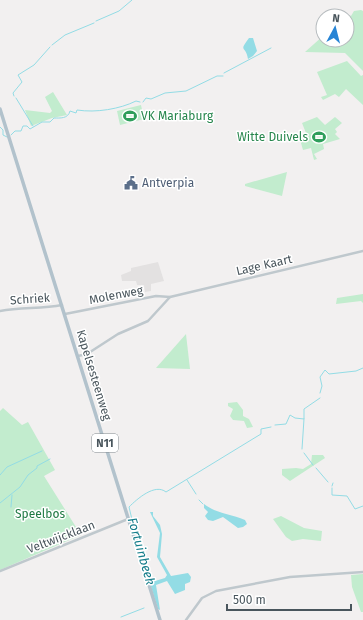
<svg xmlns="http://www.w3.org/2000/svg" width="363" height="620" viewBox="0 0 363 620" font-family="'Fira Sans',sans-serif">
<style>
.education{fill:#e3e1e1}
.green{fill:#c2ecce}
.water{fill:#93dce5}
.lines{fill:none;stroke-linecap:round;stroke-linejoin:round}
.stream{stroke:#93dce5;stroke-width:1}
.tertiary{stroke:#bfc8cd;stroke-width:2.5}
.primary{stroke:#b2c2cc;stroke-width:3.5}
.labels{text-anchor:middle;stroke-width:3;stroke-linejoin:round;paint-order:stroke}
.shield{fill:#fff;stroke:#80888d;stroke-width:1}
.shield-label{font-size:11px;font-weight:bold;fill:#49555c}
.leisure-label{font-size:12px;fill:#27864d;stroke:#fff;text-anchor:start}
.service-label{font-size:12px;fill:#4e5e75;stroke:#fff;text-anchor:start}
.street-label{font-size:12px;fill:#49555c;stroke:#fff}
.park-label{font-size:12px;fill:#1f7943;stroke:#fff}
.water-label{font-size:13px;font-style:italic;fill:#167e8b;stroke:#fff}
</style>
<rect width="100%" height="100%" fill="#f2f0f0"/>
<polygon class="education" points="158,262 164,281 151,284 151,291 145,292 144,285 137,285 136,281 122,281 121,275 131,271 131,268"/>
<g class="green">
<polygon points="361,10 363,11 363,71 345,53 305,52 323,36 323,40 347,40 347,16 342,15 347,14 351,16 354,11"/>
<polygon points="347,61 361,76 363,75 363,105 346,89 339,97 335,94 323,100 321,97 327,95 317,72"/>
<polygon points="53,92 67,115 52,118 31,126 25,110 50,113 52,111 45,97"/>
<polygon points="141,105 144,119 120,125 117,111"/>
<polygon points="317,117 325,125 335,117 342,123 335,129 337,132 335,134 340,139 323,144 324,149 314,154 317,159 314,160 311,148 303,150 299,136 306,133 302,123"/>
<polygon points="287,172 282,196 245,186 245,184"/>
<polygon points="363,294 363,303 361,301 336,304 337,298"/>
<polygon points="186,334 190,369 156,368"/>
<polygon points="237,402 243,410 243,416 249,419 253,427 247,428 244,421 233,420 230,416 233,409 228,406 228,403"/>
<polygon points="3,408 22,425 28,422 55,470 44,476 81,535 0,570 0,411"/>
<polygon points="312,455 323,455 325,458 290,481 282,475 282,469 296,468 303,469 311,464"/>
<polygon points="281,516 304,528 322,531 321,541 303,539 292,541 286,537 273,519"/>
<polygon points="363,574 363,612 361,612 352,587 351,575"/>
</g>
<g class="water">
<path d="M249 38H253L257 51 253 56 248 59C246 45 238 53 249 38Z"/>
<path d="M204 504C215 513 231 514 245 520L247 524 243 527 238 528 223 517 213 521 208 520 205 516 208 512 204 508Z"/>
<polygon points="150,512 153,512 153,516 160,525 162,534 160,557 171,576 188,573 191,577 190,582 185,584 185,590 175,594 167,581 156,585 160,610 158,609 149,580 155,581 165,578 167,575 157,557 160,533"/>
</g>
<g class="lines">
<g class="stream">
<polyline points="96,21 119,11 132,0"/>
<polyline points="52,45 65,35 94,23"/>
<polyline points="224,73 271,48"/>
<polyline points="14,96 13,93 22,82 18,75 34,65 50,47"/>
<polyline points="16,98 33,126"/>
<polyline points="143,102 146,98 151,99 165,93 186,91 217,76 223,76"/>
<polyline points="0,127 3,130 3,135 7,137"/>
<path d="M11 135 15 131H21L23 126H27L30 129 42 122H50L54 118C60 118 68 119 70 111L76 113 77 110C96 113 120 109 136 101L140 102"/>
<polyline points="320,393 322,386 320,377 325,370 329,374 356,371 363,368"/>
<polyline points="275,425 286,424 290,415 295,418 304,419 304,409 320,398"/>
<polyline points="302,449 304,419"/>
<polyline points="304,453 313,465"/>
<polyline points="316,468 328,482"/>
<polyline points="0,475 7,467 42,451"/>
<polyline points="187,480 196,494"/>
<polyline points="332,486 333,483"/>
<polyline points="332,488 332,495 347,496 355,509 363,506"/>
<polyline points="199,500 203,504"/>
<polyline points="0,503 20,487 28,475 37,468 37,466 50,459"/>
<polyline points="11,507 12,495"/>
<path d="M150 580 135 532 129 507C137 499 155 483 166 492L256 437 261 434V429L271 427"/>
<polyline points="121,617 144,608"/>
</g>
<g class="tertiary">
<path d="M0 311C21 307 41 309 62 305"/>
<polyline points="65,314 156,296 170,297 363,251"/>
<polyline points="78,356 87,354 118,334 148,321 170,297"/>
<polyline points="0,571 128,519"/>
<polyline points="186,620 202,598 216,591 290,577 363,572"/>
</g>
<polyline class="primary" points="0,109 160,620"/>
</g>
<defs>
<g id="stadium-bare" transform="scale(1.08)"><path d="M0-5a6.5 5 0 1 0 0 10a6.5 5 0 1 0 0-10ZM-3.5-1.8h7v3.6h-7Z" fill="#2e9e5b" stroke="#fff" stroke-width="2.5" paint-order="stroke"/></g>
<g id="civic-bare" transform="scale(1.08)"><path d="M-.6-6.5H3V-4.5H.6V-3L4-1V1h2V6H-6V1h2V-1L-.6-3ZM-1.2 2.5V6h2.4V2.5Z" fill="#5c6f8a" stroke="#fff" stroke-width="2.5" paint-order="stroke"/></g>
</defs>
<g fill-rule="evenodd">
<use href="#stadium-bare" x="130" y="116"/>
<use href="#stadium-bare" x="319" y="137"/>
<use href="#civic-bare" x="131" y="183"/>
</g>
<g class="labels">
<rect class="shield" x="92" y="434" width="26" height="18" rx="3"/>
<g class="shield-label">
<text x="105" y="447">N11</text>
</g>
<g class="leisure-label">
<text x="141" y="120">VK Mariaburg</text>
<text x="308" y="141" text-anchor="end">Witte Duivels</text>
</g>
<g class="service-label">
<text x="142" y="187">Antverpia</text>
</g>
<g class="street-label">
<text transform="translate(264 265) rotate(-13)" y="4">Lage Kaart</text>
<text transform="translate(116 295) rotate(-11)" y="4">Molenweg</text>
<text transform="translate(30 299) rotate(-4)" y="4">Schriek</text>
<text transform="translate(94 375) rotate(73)" y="4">Kapelsesteenweg</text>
<text transform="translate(61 537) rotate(-21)" y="4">Veltwijcklaan</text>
</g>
<g class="park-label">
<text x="40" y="518">Speelbos</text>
</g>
<g class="water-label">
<text transform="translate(142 551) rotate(74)" y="5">Fortuinbeek</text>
</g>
</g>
<g transform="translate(335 28) rotate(7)"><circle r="19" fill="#ffffff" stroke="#b6bbbe"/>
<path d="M0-3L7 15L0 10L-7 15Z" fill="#2784d5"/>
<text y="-6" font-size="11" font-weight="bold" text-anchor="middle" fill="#49555c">N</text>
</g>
<path d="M227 604v6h124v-6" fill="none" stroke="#49555c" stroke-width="2"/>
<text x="233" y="604" font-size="12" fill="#49555c" stroke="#ffffff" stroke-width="3" paint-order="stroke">500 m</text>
</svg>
